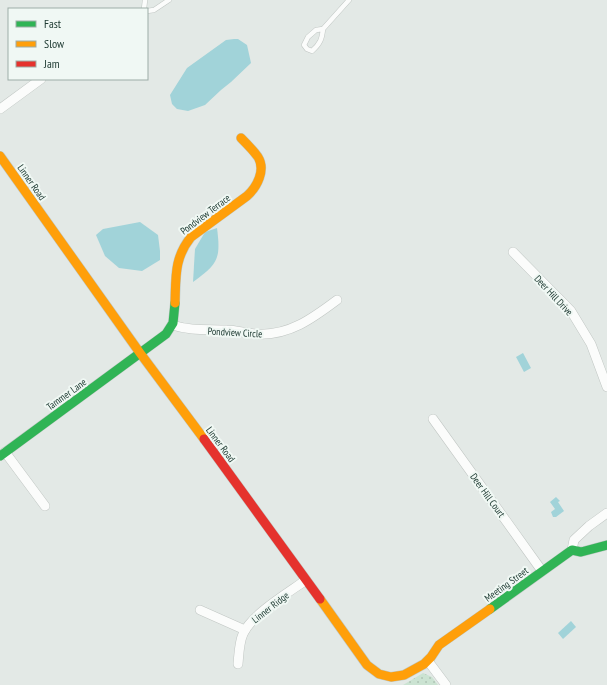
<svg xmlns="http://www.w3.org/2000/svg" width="607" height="685" viewBox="0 0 607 685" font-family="'PT Sans Narrow',sans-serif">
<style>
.park{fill:url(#park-dots)}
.water{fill:#a1d3d9}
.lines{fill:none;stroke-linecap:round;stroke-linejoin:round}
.lane-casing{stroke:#c0c6c3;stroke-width:5.5}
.street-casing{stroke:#c0c6c3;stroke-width:10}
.fast-casing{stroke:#bec7c3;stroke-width:10}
.slow-casing{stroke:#bec7c3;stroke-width:10}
.jam-casing{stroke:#bec7c3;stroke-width:10}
.lane{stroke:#fbfcfb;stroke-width:4.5}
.street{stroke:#fbfcfb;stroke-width:9}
.fast{stroke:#30b455;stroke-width:9}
.slow{stroke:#ff9f0a;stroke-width:9}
.jam{stroke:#e5322d;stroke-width:9}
.labels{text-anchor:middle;stroke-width:4;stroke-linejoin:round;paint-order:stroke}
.street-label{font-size:10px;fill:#203c34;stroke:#f0f8f4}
</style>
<defs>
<pattern id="park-dots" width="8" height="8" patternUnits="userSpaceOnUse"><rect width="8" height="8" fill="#cbe3d2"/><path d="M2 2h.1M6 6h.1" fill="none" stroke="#aec4b5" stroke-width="1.8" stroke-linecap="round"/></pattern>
</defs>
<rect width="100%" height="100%" fill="#e3e9e6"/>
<polygon class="park" points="423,673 432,677 438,685 403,685"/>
<g class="water">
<polygon points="234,39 238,39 247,45 251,63 231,82 221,90 205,105 188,111 177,109 172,104 170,95 187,68 226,40"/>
<polygon points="140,222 158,235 160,251 160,260 142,271 119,268 105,256 96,235 103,229"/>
<path d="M217 228C221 259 218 264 193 282L195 249 205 232Z"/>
<polygon points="523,353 531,368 524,372 516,357"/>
<polygon points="556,497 560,501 558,502 564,511 556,517 553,517 551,512 555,509 550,502"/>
<polygon points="571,621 576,627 563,639 558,633"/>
</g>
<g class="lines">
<g class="lane-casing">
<g id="lane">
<polyline points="144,9 145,0"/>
<polyline points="147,11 154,10 169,0"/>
<path d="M323 29C322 39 320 44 312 51L307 49 304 45 308 37 316 30 323 29 349 0"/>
</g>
</g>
<g class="street-casing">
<g id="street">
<polyline points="0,109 41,79"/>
<polyline points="513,252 571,311 591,344 607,387"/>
<path d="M172 325C191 331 208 329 227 330 237 330 247 334 257 334 289 336 313 318 337 300"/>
<polyline points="433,419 542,571"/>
<polyline points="5,452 45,506"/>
<polyline points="572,550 574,540 589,526 607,513"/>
<polyline points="200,610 245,630"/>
<polyline points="428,661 446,685"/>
<path d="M238 664C239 654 239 643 243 634 252 614 288 593 306 580"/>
</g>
</g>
<g class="fast-casing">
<g id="fast">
<polyline points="0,456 166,334 173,323 175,303"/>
<polyline points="490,609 572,550 581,552 607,545"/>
</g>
</g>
<g class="slow-casing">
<g id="slow">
<polyline points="0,156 140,353 204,439"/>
<path d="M175 303C176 277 174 258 191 237L247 196C257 187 266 170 258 157 253 150 247 144 241 138"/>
<polyline points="320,599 367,665 379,674 391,677 404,675 424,664 431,657 439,645 490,609"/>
</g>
</g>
<g class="jam-casing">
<polyline id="jam" points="204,439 320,599"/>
</g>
<use href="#lane" class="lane"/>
<use href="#street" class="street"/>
<use href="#fast" class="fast"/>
<use href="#slow" class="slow"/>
<use href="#jam" class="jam"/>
</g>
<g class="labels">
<g class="street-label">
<text transform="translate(32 182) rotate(55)" y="4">Linner Road</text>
<text transform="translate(205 214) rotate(-37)" y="4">Pondview Terrace</text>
<text transform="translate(554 295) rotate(47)" y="4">Deer Hill Drive</text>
<text transform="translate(235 332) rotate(3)" y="4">Pondview Circle</text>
<text transform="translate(66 394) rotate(-36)" y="4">Tammer Lane</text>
<text transform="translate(221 444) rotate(53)" y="4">Linner Road</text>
<text transform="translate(488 495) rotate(54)" y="4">Deer Hill Court</text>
<text transform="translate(506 584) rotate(-36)" y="4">Meeting Street</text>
<text transform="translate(270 607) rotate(-38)" y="4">Linner Ridge</text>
</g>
</g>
<rect x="8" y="8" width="140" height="72" fill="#f0f8f4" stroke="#9dada7"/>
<rect x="16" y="21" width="20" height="6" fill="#30b455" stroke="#9dada7"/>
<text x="44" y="28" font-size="12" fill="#203c34">Fast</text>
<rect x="16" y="41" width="20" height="6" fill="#ff9f0a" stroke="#9dada7"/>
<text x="44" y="48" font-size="12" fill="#203c34">Slow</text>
<rect x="16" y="61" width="20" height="6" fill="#e5322d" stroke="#9dada7"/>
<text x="44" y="68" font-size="12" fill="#203c34">Jam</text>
</svg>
